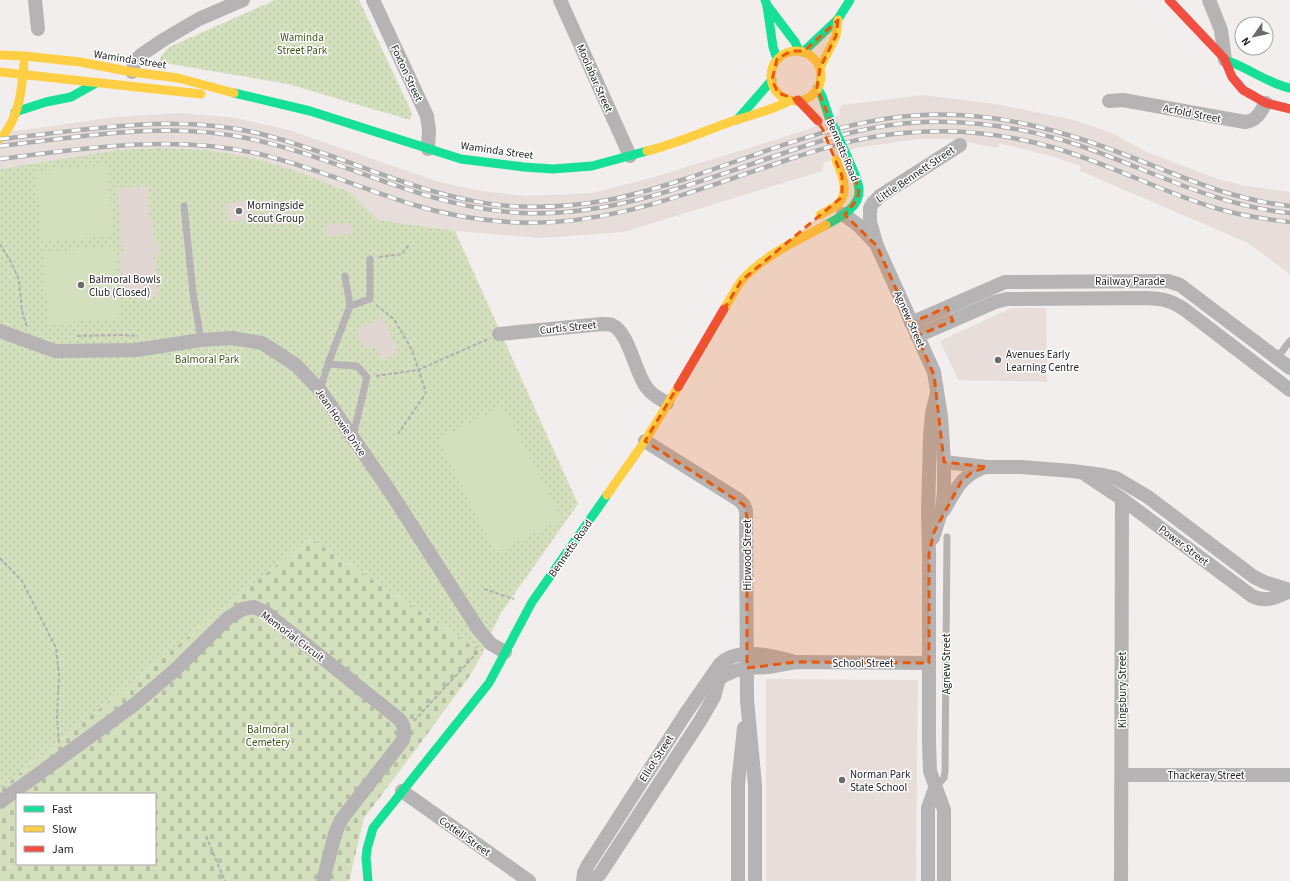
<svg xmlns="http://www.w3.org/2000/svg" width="1290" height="881" viewBox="0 0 1290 881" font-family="'Source Sans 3',sans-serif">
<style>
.built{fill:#e7dedb}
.cemetery{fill:url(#cemetery-stones);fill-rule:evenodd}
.park{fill:url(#park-dots)}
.pitch{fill:#d4dfbe}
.building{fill:#e2d6d3}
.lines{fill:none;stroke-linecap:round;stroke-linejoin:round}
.path{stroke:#b1b0af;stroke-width:2;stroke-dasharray:4 2;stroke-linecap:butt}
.lane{stroke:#b5b3b3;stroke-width:7}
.street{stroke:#b5b3b3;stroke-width:14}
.fast{stroke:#16e098;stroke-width:9}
.slow{stroke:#ffcf43;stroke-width:9}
.jam{stroke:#f24e42;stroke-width:9}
.rail-casing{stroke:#adacac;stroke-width:4.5}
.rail{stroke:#fff;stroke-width:3;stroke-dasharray:9;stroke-linecap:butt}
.fast-bridge{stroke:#16e098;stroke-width:9}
.marked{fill:#e8590c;fill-opacity:0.2;stroke:#e8590c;stroke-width:3;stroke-dasharray:8 5;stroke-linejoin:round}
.poi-dot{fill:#6d6b6a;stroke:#fff;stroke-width:1.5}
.labels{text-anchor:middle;stroke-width:3;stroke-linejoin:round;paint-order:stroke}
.park-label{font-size:11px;fill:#41551a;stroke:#fff}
.street-label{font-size:11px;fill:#262424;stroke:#fff}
.poi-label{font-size:11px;fill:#262424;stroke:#fff;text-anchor:start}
</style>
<defs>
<pattern id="cemetery-stones" width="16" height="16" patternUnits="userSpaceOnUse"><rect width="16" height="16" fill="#d4dfbe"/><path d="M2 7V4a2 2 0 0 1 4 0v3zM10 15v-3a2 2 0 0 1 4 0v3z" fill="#b6bfa3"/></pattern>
<pattern id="park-dots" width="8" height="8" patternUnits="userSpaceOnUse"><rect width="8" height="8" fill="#d4dfbe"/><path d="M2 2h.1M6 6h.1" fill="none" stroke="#b6bfa3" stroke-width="1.8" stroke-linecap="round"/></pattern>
</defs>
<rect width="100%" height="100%" fill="#f2eeed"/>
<g class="built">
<polygon points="923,95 996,104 1074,120 1112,133 1147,152 1218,179 1241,185 1290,192 1290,274 1248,243 1080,171 1080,166 1051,156 999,143 998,148 950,139 919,139 855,148 824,163 822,171 624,232 541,238 455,231 379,220 350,192 294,170 253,158 209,150 158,148 116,150 0,169 0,132 24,130 115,117 179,113 231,117 289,130 439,182 481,191 526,196 593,193 654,177 807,130 840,115 839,111 842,105"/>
<polygon points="1011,308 1046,308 1047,382 958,380 940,341"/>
<polygon points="766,679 918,680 916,881 766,881"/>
</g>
<path class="cemetery" d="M310 538 483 653 469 677 414 752 364 818 349 881H0V789ZM17 794H155V864H17Z"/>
<g class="park">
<polygon points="275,0 359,0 412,113 410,120 288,84 159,62 161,56 169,47"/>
<polygon points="158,148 209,150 253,158 294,170 350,192 379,220 455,231 578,504 501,613 490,635 483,653 310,538 0,789 0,169 116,150"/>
</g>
<g class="pitch">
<polygon points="107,165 113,236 42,242 36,171"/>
<polygon points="114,246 120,318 49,324 42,253"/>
<polygon points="503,406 562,519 496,553 438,439"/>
</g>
<g class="building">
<polygon points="147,186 150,221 153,221 155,244 159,244 160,255 154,255 158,297 133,299 133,291 123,292 120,254 123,254 117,189"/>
<polygon points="251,201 252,220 227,221 226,203"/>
<polygon points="291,212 291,224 268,225 267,213"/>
<polygon points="351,223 352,234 326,236 325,224"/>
<polygon points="383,318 398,352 382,360 374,344 365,349 356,330"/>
</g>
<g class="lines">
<g class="path">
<polyline points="0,244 11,262 19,280 22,311 27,327"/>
<polyline points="379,257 402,254 409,245"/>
<polyline points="376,305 394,319 412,350 426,393 398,434"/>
<polyline points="77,336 123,335 138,336"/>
<polyline points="376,376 418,370 488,339"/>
<polyline points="0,558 22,581 56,648 59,676 57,716 59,744"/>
<polyline points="484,589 514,599"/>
<polyline points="414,721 474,656 476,647"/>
<polyline points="206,836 225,881"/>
</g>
<g class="lane">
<polyline points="184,206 193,293 201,340"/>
<polyline points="350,306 370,299 370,259"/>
<polyline points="1277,358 1290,341"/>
<polyline points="328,364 357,366 367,377 353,436"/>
<polyline points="320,390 328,364 350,306 345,276"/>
<polyline points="935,788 944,778 945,771 947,537"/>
</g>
<g class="street">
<polyline points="35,0 38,29"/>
<polyline points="373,0 427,116 429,130 428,149"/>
<polyline points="560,0 630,156"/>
<polyline points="1209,0 1221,30 1225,60"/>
<polyline points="132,72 135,61 141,55 163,40 199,19 243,0"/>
<path d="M1109 101 1123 100 1245 122C1257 121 1260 112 1266 103"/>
<polyline points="843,214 858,225 874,242"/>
<polyline points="911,323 1005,282 1168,281 1180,285 1290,368"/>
<polyline points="0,331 55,351 136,350 201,340 232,338 262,343 296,365 320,390 389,490 479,630 491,644 505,652"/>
<path d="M499 334 602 324C605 324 609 324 612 325 629 332 635 373 647 388 652 395 660 399 667 403"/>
<path d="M917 336 995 302 1007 299 1147 298C1163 299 1170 300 1184 309L1290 390"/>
<polyline points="937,393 932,413 930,436 928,512 929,554 929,742 930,771 944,810 944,881"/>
<polyline points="645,441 739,500 744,505 746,511 747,700 755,785 755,881"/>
<polyline points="944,462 987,467 1021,467 1072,471 1103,475 1116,478 1148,497 1254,577 1264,582 1290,590"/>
<path d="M1086 475 1122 499 1252 596C1266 603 1277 597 1290 591"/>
<path d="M944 510C956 490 961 475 985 467"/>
<polyline points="933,538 942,509 944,492 944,462 941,416 934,372 877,246 870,222 870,208 873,203 880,196 960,145"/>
<polyline points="1122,775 1290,775"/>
<polyline points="402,791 529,881"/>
<path d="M0 802 135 704 175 670 228 618 243 609 254 607 265 612 399 719C405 726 405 731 403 740L341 820 335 834 323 881"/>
<path d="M583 881 584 873 588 865 686 713 720 664C738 647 770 655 792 661"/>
<polyline points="593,881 600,874 700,721 714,697 719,679 725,675 734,671 747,668 768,667 796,662 929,663"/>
<polyline points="738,881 738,784 744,728"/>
<polyline points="928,881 928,808 935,788"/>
<polyline points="1121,881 1122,499"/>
</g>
<g class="fast">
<polyline points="765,0 767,5 795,42 799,51"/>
<polyline points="767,6 773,47 777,59"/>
<polyline points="803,52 838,19 850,0"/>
<path d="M1225 60C1248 67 1266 83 1290 88"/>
<polyline points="817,88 822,96 829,117"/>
<polyline points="234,93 310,111 461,159 524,167 553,169 592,166 647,151"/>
<polyline points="15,112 46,102 71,97 96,83"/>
<polyline points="737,120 772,80"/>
<path d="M826 225C839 218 861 207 859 189 858 178 851 166 847 156"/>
<polyline points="368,881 366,858 367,849 373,828 489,683 532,602 607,495"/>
</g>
<g class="slow">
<circle cx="796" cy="76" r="25"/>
<polyline points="0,55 25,56 80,62 132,72 178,78 234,93"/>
<polyline points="820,68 836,36 838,20"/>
<polyline points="0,72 201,94"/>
<path d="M0 139C19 119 22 90 24 63"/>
<path d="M647 151C677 144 706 130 736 120 755 114 773 110 791 100"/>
<path d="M820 215C826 211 834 208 839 203 850 190 841 173 836 160"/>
<path d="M724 309C730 300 735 289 742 280 763 256 798 240 826 225"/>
<polyline points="607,495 645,441 678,387"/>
</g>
<g class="jam">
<polyline points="1169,0 1224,58 1232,77 1243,90 1266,103 1290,109"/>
<polyline points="798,100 818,121"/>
<polyline points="678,387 724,309"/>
</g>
<g class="rail-casing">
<g id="rail">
<path d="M0 139C88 130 178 112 265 135 347 156 424 199 509 206 542 208 576 206 608 200 635 195 660 187 685 179 763 153 841 119 923 115 982 112 1038 124 1093 143 1161 166 1217 198 1290 206"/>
<path d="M0 146C81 137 165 121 246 138 341 157 422 208 522 213 612 217 697 182 781 154 827 138 874 124 923 122 977 120 1030 129 1081 146 1150 170 1216 206 1290 213"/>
<path d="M0 159C85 148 174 134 259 154 311 166 360 188 411 204 443 214 476 220 509 222 604 229 692 191 781 162 825 147 870 134 917 132 964 129 1010 135 1055 148 1109 164 1158 190 1212 207 1237 215 1264 219 1290 222"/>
</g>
</g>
<use href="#rail" class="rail"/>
<polyline class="fast-bridge" points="829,117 847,156"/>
</g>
<path class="marked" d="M838 20 836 36 820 68 817 88 859 188 858 198 845 215 877 246 911 323 947 307 953 321 917 336 934 375 944 462 987 467 971 473 961 482 934 532 929 554V663L796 662 747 668V517L744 505 645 441 741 281 842 197V176L822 128 798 100 778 93 772 80 777 59 791 51H804Z"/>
<g class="poi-dot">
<circle cx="239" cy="211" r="4"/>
<circle cx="81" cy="285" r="4"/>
<circle cx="998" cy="360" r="4"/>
<circle cx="842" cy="780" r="4"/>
</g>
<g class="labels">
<g class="park-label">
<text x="302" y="41">Waminda<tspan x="302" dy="13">Street Park</tspan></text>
<text x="207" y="363">Balmoral Park</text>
<text x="268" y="733">Balmoral<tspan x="268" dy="13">Cemetery</tspan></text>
</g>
<g class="street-label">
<text transform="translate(130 59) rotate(9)" y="4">Waminda Street</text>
<text transform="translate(407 73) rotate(65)" y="4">Foxton Street</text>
<text transform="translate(595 78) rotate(66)" y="4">Moolabar Street</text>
<text transform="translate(1192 113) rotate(11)" y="4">Acfold Street</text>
<text transform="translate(497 150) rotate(8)" y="4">Waminda Street</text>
<text transform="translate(843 150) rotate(67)" y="4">Bennetts Road</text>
<text transform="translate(915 174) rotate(-34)" y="4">Little Bennett Street</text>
<text x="1130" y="285">Railway Parade</text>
<text transform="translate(910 319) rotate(66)" y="4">Agnew Street</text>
<text transform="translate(568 327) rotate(-6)" y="4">Curtis Street</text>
<text transform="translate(341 422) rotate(55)" y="4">Jean Howie Drive</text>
<text transform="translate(1184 545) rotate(37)" y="4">Power Street</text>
<text transform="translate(570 548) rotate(-55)" y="4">Bennetts Road</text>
<text transform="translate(747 555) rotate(-90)" y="4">Hipwood Street</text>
<text transform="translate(293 636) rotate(37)" y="4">Memorial Circuit</text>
<text x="863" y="667">School Street</text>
<text transform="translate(946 664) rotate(-90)" y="4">Agnew Street</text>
<text transform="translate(1122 690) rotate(-90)" y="4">Kingsbury Street</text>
<text transform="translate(656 758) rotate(-57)" y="4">Elliot Street</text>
<text x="1206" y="779">Thackeray Street</text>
<text transform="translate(465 836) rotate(35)" y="4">Cottell Street</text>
</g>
<g class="poi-label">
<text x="247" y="209">Morningside<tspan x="247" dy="13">Scout Group</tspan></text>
<text x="89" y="283">Balmoral Bowls<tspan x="89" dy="13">Club (Closed)</tspan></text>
<text x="1006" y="358">Avenues Early<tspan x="1006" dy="13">Learning Centre</tspan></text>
<text x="850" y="778">Norman Park<tspan x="850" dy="13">State School</tspan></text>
</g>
</g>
<rect x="16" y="793" width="140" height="72" fill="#ffffff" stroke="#a8a7a7"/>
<rect x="24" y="806" width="20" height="6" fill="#16e098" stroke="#a8a7a7"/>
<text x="52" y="813" font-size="12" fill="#262424">Fast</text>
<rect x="24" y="826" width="20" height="6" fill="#ffcf43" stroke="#a8a7a7"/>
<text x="52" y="833" font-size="12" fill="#262424">Slow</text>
<rect x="24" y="846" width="20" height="6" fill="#f24e42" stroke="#a8a7a7"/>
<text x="52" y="853" font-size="12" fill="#262424">Jam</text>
<g transform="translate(1254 36) rotate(236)"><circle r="19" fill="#ffffff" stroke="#a8a7a7"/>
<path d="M0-3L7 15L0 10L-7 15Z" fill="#6d6b6a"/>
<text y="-6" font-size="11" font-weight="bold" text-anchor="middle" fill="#262424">N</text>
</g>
</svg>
